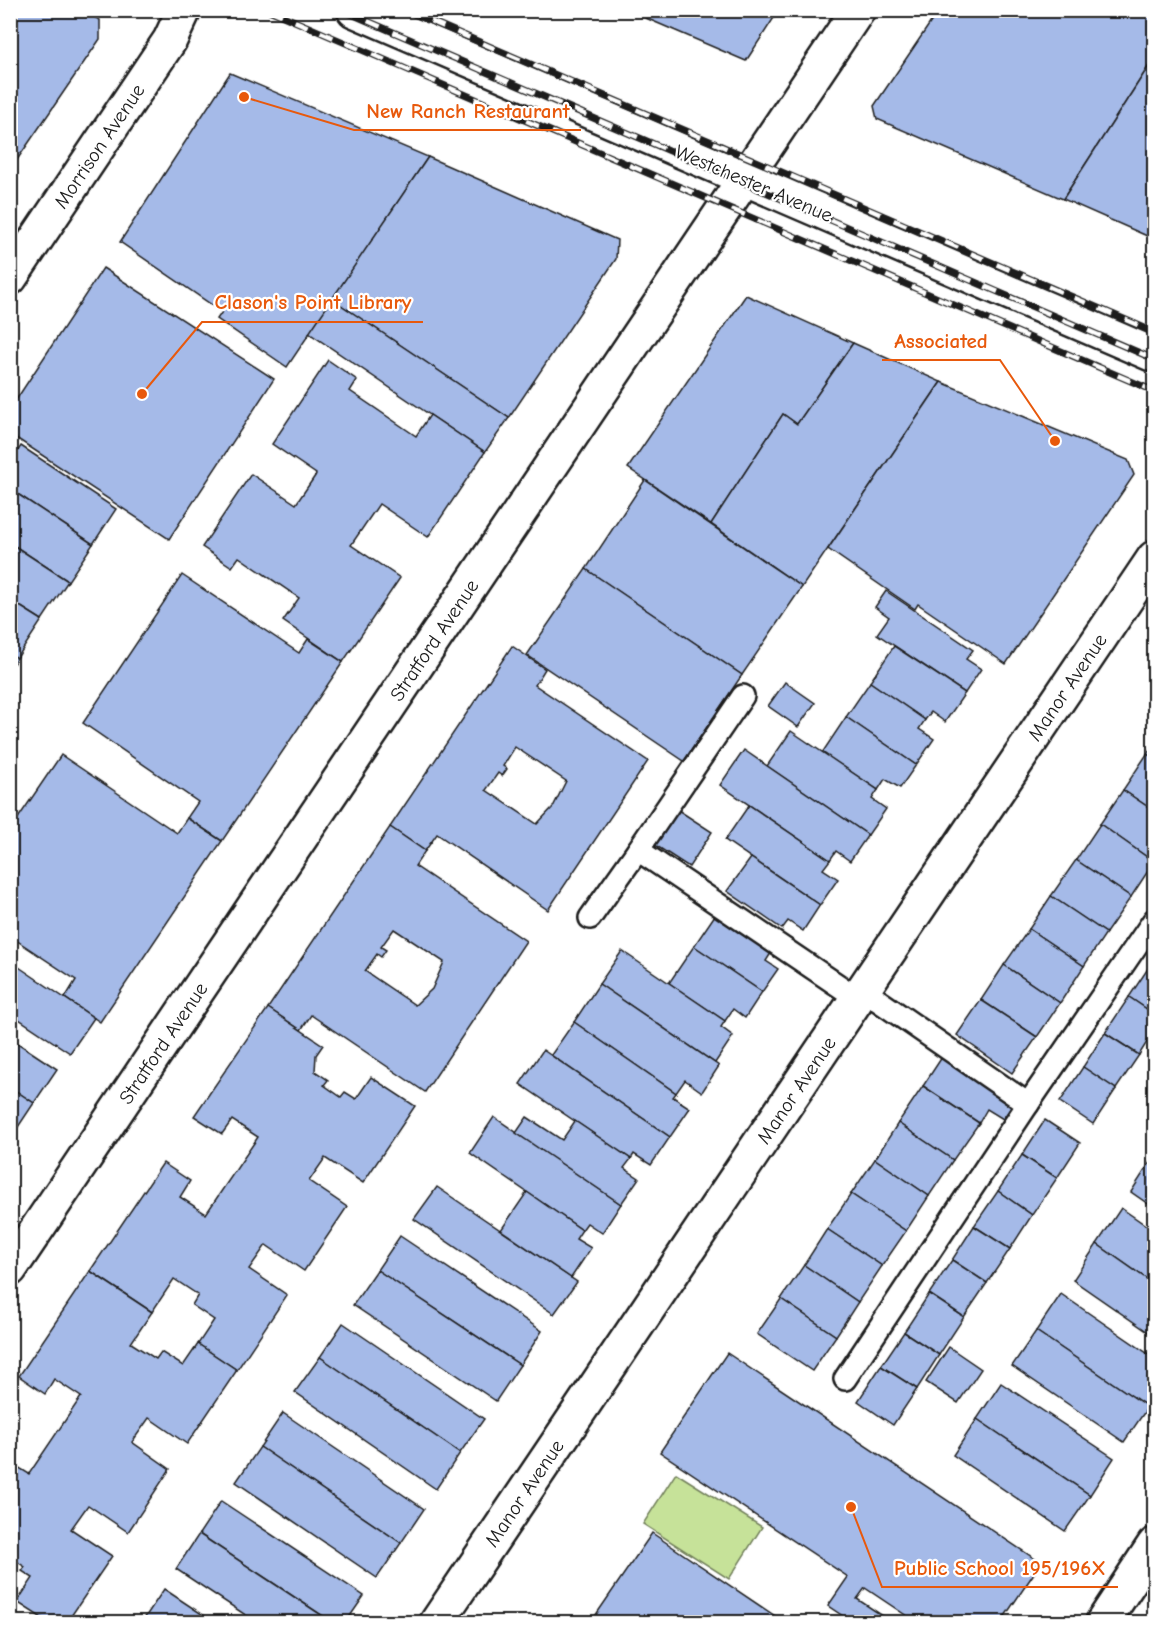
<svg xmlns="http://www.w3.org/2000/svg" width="1165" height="1633" viewBox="0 0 1165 1633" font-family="'Comic Neue',sans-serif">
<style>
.green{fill:#c6e299;stroke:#717f5a;stroke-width:1.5}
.building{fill:#a5bae8;stroke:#1c1c1c;stroke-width:1.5;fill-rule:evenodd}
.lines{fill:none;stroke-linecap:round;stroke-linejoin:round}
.service-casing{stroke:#1c1c1c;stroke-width:26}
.minor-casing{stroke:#1c1c1c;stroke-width:38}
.secondary-casing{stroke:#1c1c1c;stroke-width:38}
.service{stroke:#fff;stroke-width:21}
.minor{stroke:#fff;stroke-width:33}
.secondary{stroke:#fff;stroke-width:33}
.rail-casing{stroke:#1c1c1c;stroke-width:7}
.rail{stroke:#fff;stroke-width:4.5;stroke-dasharray:14;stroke-linecap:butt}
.labels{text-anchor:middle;stroke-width:4.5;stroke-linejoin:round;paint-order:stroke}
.street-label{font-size:20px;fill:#1c1c1c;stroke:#fff}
.leader{fill:none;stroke:#e8590c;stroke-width:2}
.callout-dot{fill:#e8590c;stroke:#fff;stroke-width:2}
.callout-label{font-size:21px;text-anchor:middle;font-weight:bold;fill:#e8590c;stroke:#fff;stroke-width:4.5;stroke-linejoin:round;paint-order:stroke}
</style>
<rect width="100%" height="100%" fill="#fff"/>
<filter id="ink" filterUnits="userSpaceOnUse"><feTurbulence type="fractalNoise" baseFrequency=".0167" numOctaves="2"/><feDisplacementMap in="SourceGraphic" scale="12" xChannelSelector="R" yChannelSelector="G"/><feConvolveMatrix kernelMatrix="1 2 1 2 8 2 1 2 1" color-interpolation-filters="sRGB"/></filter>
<g filter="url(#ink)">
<polygon class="green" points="676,1473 762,1527 729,1579 643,1524"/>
<g class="building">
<polygon points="10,10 80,10 100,20 100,39 10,170"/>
<polygon points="627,10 779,10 746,61"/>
<polygon points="939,10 1154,12 1154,58 1063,199 877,119 874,106"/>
<polygon points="1154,58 1154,239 1063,199"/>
<polygon points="230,73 428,157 287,367 217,319 222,312 120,242"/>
<polygon points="428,157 617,240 616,259 509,418 332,299"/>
<polygon points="103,268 274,379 169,539 10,434 10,409"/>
<polygon points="746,295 853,343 797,424 783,414 711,524 628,468"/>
<polygon points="332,299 509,418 485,452 309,333"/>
<polygon points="853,343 941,382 802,587 711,524 783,414 797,424"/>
<polygon points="328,360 357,380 350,391 416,436 430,415 485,452 428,537 379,504 351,545 400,578 343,662 283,621 299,598 239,557 232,567 202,547 251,474 296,504 315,476 316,474 272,444"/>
<polygon points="941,382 1128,460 1134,475 1006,664 918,604 915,609 828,549"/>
<polygon points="21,446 116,509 93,544 10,489 10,462"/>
<polygon points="645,480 802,587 742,675 586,569"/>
<polygon points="10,489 93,544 68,581 10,543"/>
<polygon points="10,543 68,581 42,620 10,600"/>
<polygon points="586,569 742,675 684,761 527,655"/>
<polygon points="182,575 299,653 308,639 343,662 222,841 187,818 198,802 83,723"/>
<polygon points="886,591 973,650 966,659 981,669 965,693 877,634 889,617 875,607"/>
<polygon points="10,600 42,620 17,658 10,653"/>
<path d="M512 646 545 669 535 685 648 761 548 910 437 834 425 851 390 827ZM515 747 566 781 553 807 537 824 486 790 498 773 502 776 507 769 503 766Z"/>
<polygon points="894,646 965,693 945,722 931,712 925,720 870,682"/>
<polygon points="10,653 17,658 10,668"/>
<polygon points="1154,675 1154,695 1145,688"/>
<polygon points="785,682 815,703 798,727 768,706"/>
<polygon points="870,682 925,720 919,729 934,739 916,765 846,717"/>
<polygon points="846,717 916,765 900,788 885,779 878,790 822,753"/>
<polygon points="791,731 878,790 872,799 886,809 868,835 767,766"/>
<polygon points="1154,743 1154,759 1147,754"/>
<polygon points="744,750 868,835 850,861 836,851 830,860 720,785"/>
<polygon points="1147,754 1154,759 1154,811 1123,790"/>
<polygon points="61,755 177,833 187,818 222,841 100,1022 65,998 76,980 10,936 10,830"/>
<polygon points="1123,790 1154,811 1154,862 1100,824"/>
<polygon points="749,805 830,860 823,869 838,879 820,905 725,840"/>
<polygon points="678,810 712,832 689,867 655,845"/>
<polygon points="1100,824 1154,862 1131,897 1076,860"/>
<path d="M390 827 425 851 415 866 526 941 425 1092 311 1015 301 1030 268 1008ZM394 929 444 962 432 989 415 1005 365 971 377 954 381 957 386 950 381 947Z"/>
<polygon points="751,858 820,905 803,931 788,921 782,929 727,891"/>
<polygon points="1076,860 1131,897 1106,933 1051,896"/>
<polygon points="1051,896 1106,933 1084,966 1029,929"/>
<polygon points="717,912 773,950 766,961 778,969 762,992 694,946"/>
<polygon points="1029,929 1084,966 1060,1003 1004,965"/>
<polygon points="694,946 762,992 745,1018 733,1009 725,1021 669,983"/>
<polygon points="622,951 725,1021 721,1027 733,1036 715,1063 599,984"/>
<polygon points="10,961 94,1018 70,1053 10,1013"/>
<polygon points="1153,961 1154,962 1154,1014 1129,997"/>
<polygon points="1004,965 1060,1003 1037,1037 981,1000"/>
<polygon points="599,984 719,1066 702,1092 685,1080 676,1093 574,1022"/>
<polygon points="1129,997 1154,1014 1154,1031 1139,1055 1105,1033"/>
<polygon points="981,1000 1037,1037 1012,1073 957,1035"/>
<polygon points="268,1008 323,1045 316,1055 315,1071 328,1080 324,1085 341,1097 345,1092 356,1099 371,1077 415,1106 363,1183 325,1158 309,1181 347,1207 304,1271 266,1245 249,1269 287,1295 237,1370 198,1344 214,1320 192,1305 198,1295 174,1279 152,1312 90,1271 163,1163 190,1181 180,1197 206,1214 258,1137 232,1120 222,1134 194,1116"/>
<polygon points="574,1022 676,1093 673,1097 690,1108 670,1137 551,1055"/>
<polygon points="1105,1033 1139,1055 1116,1089 1083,1067"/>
<polygon points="10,1038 57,1069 34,1103 10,1087"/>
<polygon points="543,1050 670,1137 651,1165 634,1154 631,1159 520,1084"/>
<polygon points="944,1054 1015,1101 1003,1119 987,1109 979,1123 923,1086"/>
<polygon points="1083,1067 1116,1089 1093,1124 1060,1102"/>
<polygon points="923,1086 979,1123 953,1160 898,1123"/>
<polygon points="10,1087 34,1103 10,1139"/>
<polygon points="494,1117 621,1204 602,1233 587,1223 582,1230 470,1153"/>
<polygon points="527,1117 562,1140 575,1121 631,1159 624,1168 639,1178 621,1204 516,1133"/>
<polygon points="1045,1120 1080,1143 1057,1178 1022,1155"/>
<polygon points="898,1123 953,1160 929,1196 875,1159"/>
<polygon points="1022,1155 1057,1178 1032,1215 998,1191"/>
<polygon points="1154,1156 1154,1208 1131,1192"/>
<polygon points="875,1159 929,1196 906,1231 851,1194"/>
<polygon points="437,1187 577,1282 554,1314 414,1219"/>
<polygon points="998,1191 1032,1215 1010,1249 974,1226"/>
<polygon points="527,1192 582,1230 576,1239 591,1248 571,1278 501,1230"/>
<polygon points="851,1194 906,1231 882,1266 827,1229"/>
<polygon points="1121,1208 1154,1231 1154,1284 1097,1244"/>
<polygon points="974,1226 1010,1249 987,1283 952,1260"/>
<polygon points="827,1229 882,1266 858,1302 804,1265"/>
<polygon points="400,1236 542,1331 520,1365 377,1270"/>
<polygon points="1097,1244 1154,1284 1154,1336 1073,1280"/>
<polygon points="952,1260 987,1283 964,1317 929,1294"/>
<polygon points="804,1265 858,1302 836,1336 781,1299"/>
<polygon points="377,1270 520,1365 496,1401 353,1305"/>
<polygon points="90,1271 152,1312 131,1343 156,1359 161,1352 183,1366 198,1344 237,1370 187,1444 149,1418 132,1442 170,1469 128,1532 88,1505 71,1529 112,1556 67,1622 48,1622 17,1602 33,1578 22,1571 25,1567 10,1557 10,1462 29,1474 81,1397 54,1379 45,1394 19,1376"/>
<polygon points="929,1294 964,1317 939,1355 904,1332"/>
<polygon points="1061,1294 1154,1358 1154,1397 1148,1407 1036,1331"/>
<polygon points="781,1299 836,1336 812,1371 757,1334"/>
<polygon points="343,1323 484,1419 460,1453 320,1357"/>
<polygon points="1036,1331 1148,1407 1124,1442 1012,1366"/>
<polygon points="904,1332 939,1355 917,1389 881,1366"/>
<polygon points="949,1347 981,1369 958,1403 926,1382"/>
<polygon points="727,1353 1041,1563 1001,1622 916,1622 865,1588 857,1599 892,1622 852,1622 828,1606 848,1577 660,1452"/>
<polygon points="320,1357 460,1453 436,1489 295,1392"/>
<polygon points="881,1366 917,1389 893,1425 858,1401"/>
<polygon points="1001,1383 1114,1458 1090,1495 977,1419"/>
<polygon points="283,1413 424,1509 401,1543 260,1447"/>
<polygon points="977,1419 1090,1495 1065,1531 953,1455"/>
<polygon points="260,1447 401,1543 377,1578 236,1482"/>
<polygon points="221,1501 364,1596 346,1622 332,1622 199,1534"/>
<polygon points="652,1533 784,1622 591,1622"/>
<polygon points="199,1534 332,1622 256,1622 176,1569"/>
<polygon points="164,1589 214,1622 142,1622"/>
</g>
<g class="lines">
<g class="service-casing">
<g id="service">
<polyline points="743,696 638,850 857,998"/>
<polyline points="590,918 638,850"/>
<polyline points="863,990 1028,1104"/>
<polyline points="845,1379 1028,1104 1154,920"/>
</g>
</g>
<g class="minor-casing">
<g id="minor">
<polyline points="10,278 170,40 184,10"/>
<polyline points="10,1269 858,10"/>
<polyline points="437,1622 1154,558"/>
<polyline points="1103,1622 1154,1545"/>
</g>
</g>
<g class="secondary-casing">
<polyline id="secondary" points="354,10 1154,355"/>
</g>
<use href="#service" class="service"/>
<use href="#minor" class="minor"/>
<use href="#secondary" class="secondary"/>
<g class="rail-casing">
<g id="rail">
<polyline points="269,10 1154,391"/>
<polyline points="342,10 1154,359"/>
<polyline points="405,10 1154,332"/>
</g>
</g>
<use href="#rail" class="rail"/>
</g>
</g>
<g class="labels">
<g class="street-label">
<text transform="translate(99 146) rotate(-56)" y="7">Morrison Avenue</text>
<text transform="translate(754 183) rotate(23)" y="7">Westchester Avenue</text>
<text transform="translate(434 640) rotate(-56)" y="7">Stratford Avenue</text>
<text transform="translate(1067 687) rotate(-56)" y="7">Manor Avenue</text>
<text transform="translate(163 1043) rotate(-56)" y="7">Stratford Avenue</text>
<text transform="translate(796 1090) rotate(-56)" y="7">Manor Avenue</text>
<text transform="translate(524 1493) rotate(-56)" y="7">Manor Avenue</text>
</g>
</g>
<path class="leader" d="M244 97L354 130H581M142 394L202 322H423M1055 441L1000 360H882M851 1507L882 1587H1118"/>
<g class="callout-dot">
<circle cx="244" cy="97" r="6"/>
<circle cx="142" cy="394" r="6"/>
<circle cx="1055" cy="441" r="6"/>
<circle cx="851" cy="1507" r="6"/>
</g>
<g class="callout-label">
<text x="468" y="118">New Ranch Restaurant</text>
<text x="313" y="309">Clason's Point Library</text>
<text x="941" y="348">Associated</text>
<text x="1000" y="1575">Public School 195/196X</text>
</g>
<rect width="1165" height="1633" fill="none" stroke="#fff" stroke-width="36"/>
<rect x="18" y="18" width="1129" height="1597" fill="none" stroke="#1c1c1c" stroke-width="2" filter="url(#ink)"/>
</svg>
